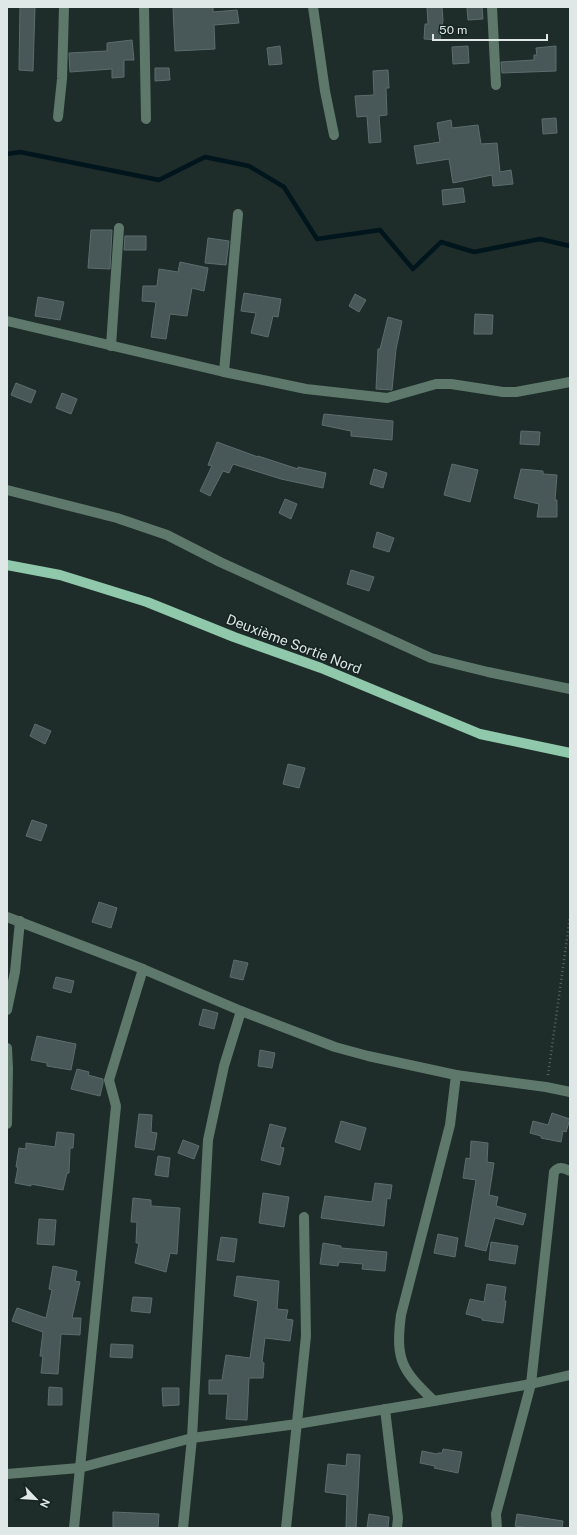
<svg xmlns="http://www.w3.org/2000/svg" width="577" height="1535" viewBox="0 0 577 1535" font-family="'Public Sans',sans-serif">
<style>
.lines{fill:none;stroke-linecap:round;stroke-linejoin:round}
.stream{stroke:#01151d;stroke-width:4.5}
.building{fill:#485859;stroke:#5c6d6e}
.path{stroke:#586563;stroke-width:2.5;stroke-dasharray:1 3;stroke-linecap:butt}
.minor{stroke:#5e786b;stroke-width:10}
.major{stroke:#90c8ac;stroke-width:10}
.labels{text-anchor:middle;stroke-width:3;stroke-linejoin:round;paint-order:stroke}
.street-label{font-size:14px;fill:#dfe8e6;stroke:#152321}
</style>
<rect width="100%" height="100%" fill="#1e2d2a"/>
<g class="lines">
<polyline class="stream" points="7,154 20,152 159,180 205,157 249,166 284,187 317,239 380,230 413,269 441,242 474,252 540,239 570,246"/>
</g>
<g class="building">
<polygon points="20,7 35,7 33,71 19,70"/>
<polygon points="173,7 213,7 213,12 237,10 239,23 214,25 215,49 175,51"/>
<polygon points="427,7 442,7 443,20 440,40 424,39 425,24 428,24"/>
<polygon points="467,7 482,7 483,19 468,20"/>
<polygon points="132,40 134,60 124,60 124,77 112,78 112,69 70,72 69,53 107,51 107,43"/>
<polygon points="280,46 282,64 269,65 267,48"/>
<polygon points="468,46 469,63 453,64 452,47"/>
<polygon points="556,46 556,71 502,73 501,62 534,60 534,55 537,55 536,48"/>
<polygon points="155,68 169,68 170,80 155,81"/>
<polygon points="388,70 389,88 386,88 387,115 379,116 381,142 369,143 367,116 357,117 355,96 374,95 373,71"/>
<polygon points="556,118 557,133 543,134 542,119"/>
<polygon points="451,120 452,128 478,125 481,144 497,143 500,172 511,170 513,184 493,186 492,175 453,183 449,159 417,164 414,146 440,142 437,123"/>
<polygon points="463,188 465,202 443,205 442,190"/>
<polygon points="91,230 112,230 110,269 88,268"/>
<polygon points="125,236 146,236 146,250 124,250"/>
<polygon points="208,238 229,241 226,265 205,263"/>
<polygon points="180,262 208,268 204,291 192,288 187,316 170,314 166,339 151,337 156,302 142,301 143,286 157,286 159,269 178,272"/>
<polygon points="244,293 281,299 278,317 273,316 268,337 251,333 256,313 241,311"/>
<polygon points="355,294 366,300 359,312 349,306"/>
<polygon points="38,297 64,302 60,320 35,316"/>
<polygon points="475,314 493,315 492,334 474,334"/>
<polygon points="388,317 402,321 396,349 392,390 376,389 378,349 380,349"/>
<polygon points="16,383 36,391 31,403 11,395"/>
<polygon points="62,393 77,399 71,414 56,408"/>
<polygon points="324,414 393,421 392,440 351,436 351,431 322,425"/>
<polygon points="521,431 540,432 539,445 520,444"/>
<polygon points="217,442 258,457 258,456 298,469 298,467 326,473 323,488 281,479 233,464 229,473 223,471 210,496 200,491 212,466 208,465"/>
<polygon points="452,464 478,470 470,502 444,495"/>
<polygon points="374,469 387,473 383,488 370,484"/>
<polygon points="521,469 543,471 543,474 557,475 555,500 557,500 557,517 537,517 539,504 514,498"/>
<polygon points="285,499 297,504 291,519 279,513"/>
<polygon points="377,532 394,538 389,552 373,547"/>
<polygon points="351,570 374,577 369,591 347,584"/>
<polygon points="35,724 51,731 45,744 30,736"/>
<polygon points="288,764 305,768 299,788 283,784"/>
<polygon points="32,820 47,825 41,841 26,836"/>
<polygon points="99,902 117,908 111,928 92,922"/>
<polygon points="234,960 248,963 243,980 230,977"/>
<polygon points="56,977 74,981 71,993 53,988"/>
<polygon points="203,1009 218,1013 214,1029 199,1025"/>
<polygon points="37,1036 76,1044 71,1070 47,1066 47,1063 31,1060"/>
<polygon points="260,1050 275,1053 272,1068 258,1066"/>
<polygon points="77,1069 89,1072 88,1075 103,1079 103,1083 100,1096 71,1089"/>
<polygon points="552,1113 570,1119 566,1132 563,1131 561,1142 541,1138 541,1136 530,1133 533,1121 548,1125"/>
<polygon points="139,1114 152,1115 151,1132 157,1133 154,1150 135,1147"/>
<polygon points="341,1121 366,1128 360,1150 335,1142"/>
<polygon points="270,1124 286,1128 280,1147 284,1148 280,1165 261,1160"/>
<polygon points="57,1132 74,1134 73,1148 70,1148 69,1173 67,1173 63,1190 31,1184 31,1186 15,1183 18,1167 16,1167 19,1148 26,1149 26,1143 55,1147"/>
<polygon points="183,1140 199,1146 194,1159 178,1153"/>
<polygon points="471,1141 488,1143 487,1162 494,1163 489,1195 498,1197 496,1206 526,1214 523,1225 495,1218 486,1251 465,1246 476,1180 463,1178 466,1158 470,1159"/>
<polygon points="158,1156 170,1158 168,1177 155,1175"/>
<polygon points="375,1183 392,1185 390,1199 387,1198 384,1226 321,1218 325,1196 372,1202"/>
<polygon points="263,1193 289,1197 284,1227 259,1223"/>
<polygon points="133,1198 151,1200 151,1206 180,1208 177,1254 170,1253 166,1272 135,1263 139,1243 136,1243 137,1222 131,1222"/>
<polygon points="39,1219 56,1220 54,1245 37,1244"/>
<polygon points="438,1234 458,1238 455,1257 434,1253"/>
<polygon points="221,1237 237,1239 234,1262 217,1260"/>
<polygon points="491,1242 518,1246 515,1264 489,1260"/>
<polygon points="323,1243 341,1246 341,1248 387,1252 385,1271 362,1269 363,1264 339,1262 338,1266 320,1264"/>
<polygon points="53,1266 77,1271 75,1281 80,1282 72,1318 81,1318 80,1335 61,1334 58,1374 41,1373 43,1356 40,1356 43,1332 12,1321 17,1308 46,1318 52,1290 49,1289"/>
<polygon points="237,1276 279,1281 277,1309 288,1310 286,1319 293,1320 290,1341 265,1338 262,1362 264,1363 263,1378 249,1378 247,1420 226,1419 228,1394 209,1394 209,1380 222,1380 226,1355 250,1358 258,1301 234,1296"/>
<polygon points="487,1284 506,1287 504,1301 506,1301 503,1323 482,1320 482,1318 466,1314 470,1299 484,1302"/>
<polygon points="133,1297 152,1298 150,1313 131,1311"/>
<polygon points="111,1344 133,1345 132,1358 110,1357"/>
<polygon points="49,1387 62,1388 62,1405 48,1405"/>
<polygon points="162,1388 179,1388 179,1405 163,1406"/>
<polygon points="443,1449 462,1452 458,1473 434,1468 435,1466 420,1463 422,1451 437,1454 438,1453 442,1453"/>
<polygon points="347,1454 360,1455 356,1528 346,1528 347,1495 325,1492 328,1464 346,1466"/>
<polygon points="113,1512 159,1514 158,1528 113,1528"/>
<polygon points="369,1514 389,1517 388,1528 367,1528"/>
<polygon points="517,1514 563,1521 562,1528 529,1528 515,1526"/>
</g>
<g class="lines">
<polyline class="path" points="548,1075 570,917"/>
<g class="minor">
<polyline points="144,7 146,119"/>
<polyline points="313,7 325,91 334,135"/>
<polyline points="492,7 496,85"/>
<polyline points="58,117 62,79 64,7"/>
<polyline points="7,321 224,372 306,389 387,398 436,384 451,384 503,392 516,392 570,382"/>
<polyline points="111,346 119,228"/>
<polyline points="224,372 238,214"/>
<polyline points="7,490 117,518 167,535 220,562 431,658 488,672 570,689"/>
<polyline points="7,917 143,969 241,1011 335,1047 368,1056 456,1075 546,1087 570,1092"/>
<polyline points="7,1010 15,972 20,921"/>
<polyline points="7,1048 8,1068 7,1124"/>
<path d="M434 1401C402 1370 395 1361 401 1315L450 1125 456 1075"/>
<polyline points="385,1409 398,1518 397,1528"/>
<polyline points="7,1474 79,1468 192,1438 297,1424 434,1401 531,1384 570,1375"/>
<polyline points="74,1528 116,1106 109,1080 143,969"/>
<polyline points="183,1528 192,1438 208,1140 224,1066 241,1011"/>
<polyline points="286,1528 306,1336 304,1217"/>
<path d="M497 1528 496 1514 531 1384 554 1172C559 1166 563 1168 570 1171"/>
</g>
<polyline class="major" points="7,565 60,575 147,602 234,637 321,668 480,734 570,753"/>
</g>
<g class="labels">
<g class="street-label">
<text transform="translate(294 644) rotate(21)" y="5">Deuxième Sortie Nord</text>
</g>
</g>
<rect width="577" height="1535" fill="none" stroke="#dfe8e6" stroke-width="16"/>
<g transform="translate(36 1499) rotate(115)" stroke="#152321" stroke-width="3" paint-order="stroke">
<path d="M0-3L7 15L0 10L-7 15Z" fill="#dfe8e6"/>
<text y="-6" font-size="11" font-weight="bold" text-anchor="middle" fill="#dfe8e6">N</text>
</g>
<path d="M433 34v6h114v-6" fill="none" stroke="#dfe8e6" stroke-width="2"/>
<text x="439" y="34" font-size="12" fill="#dfe8e6" stroke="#152321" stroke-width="3" paint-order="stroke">50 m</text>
</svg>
